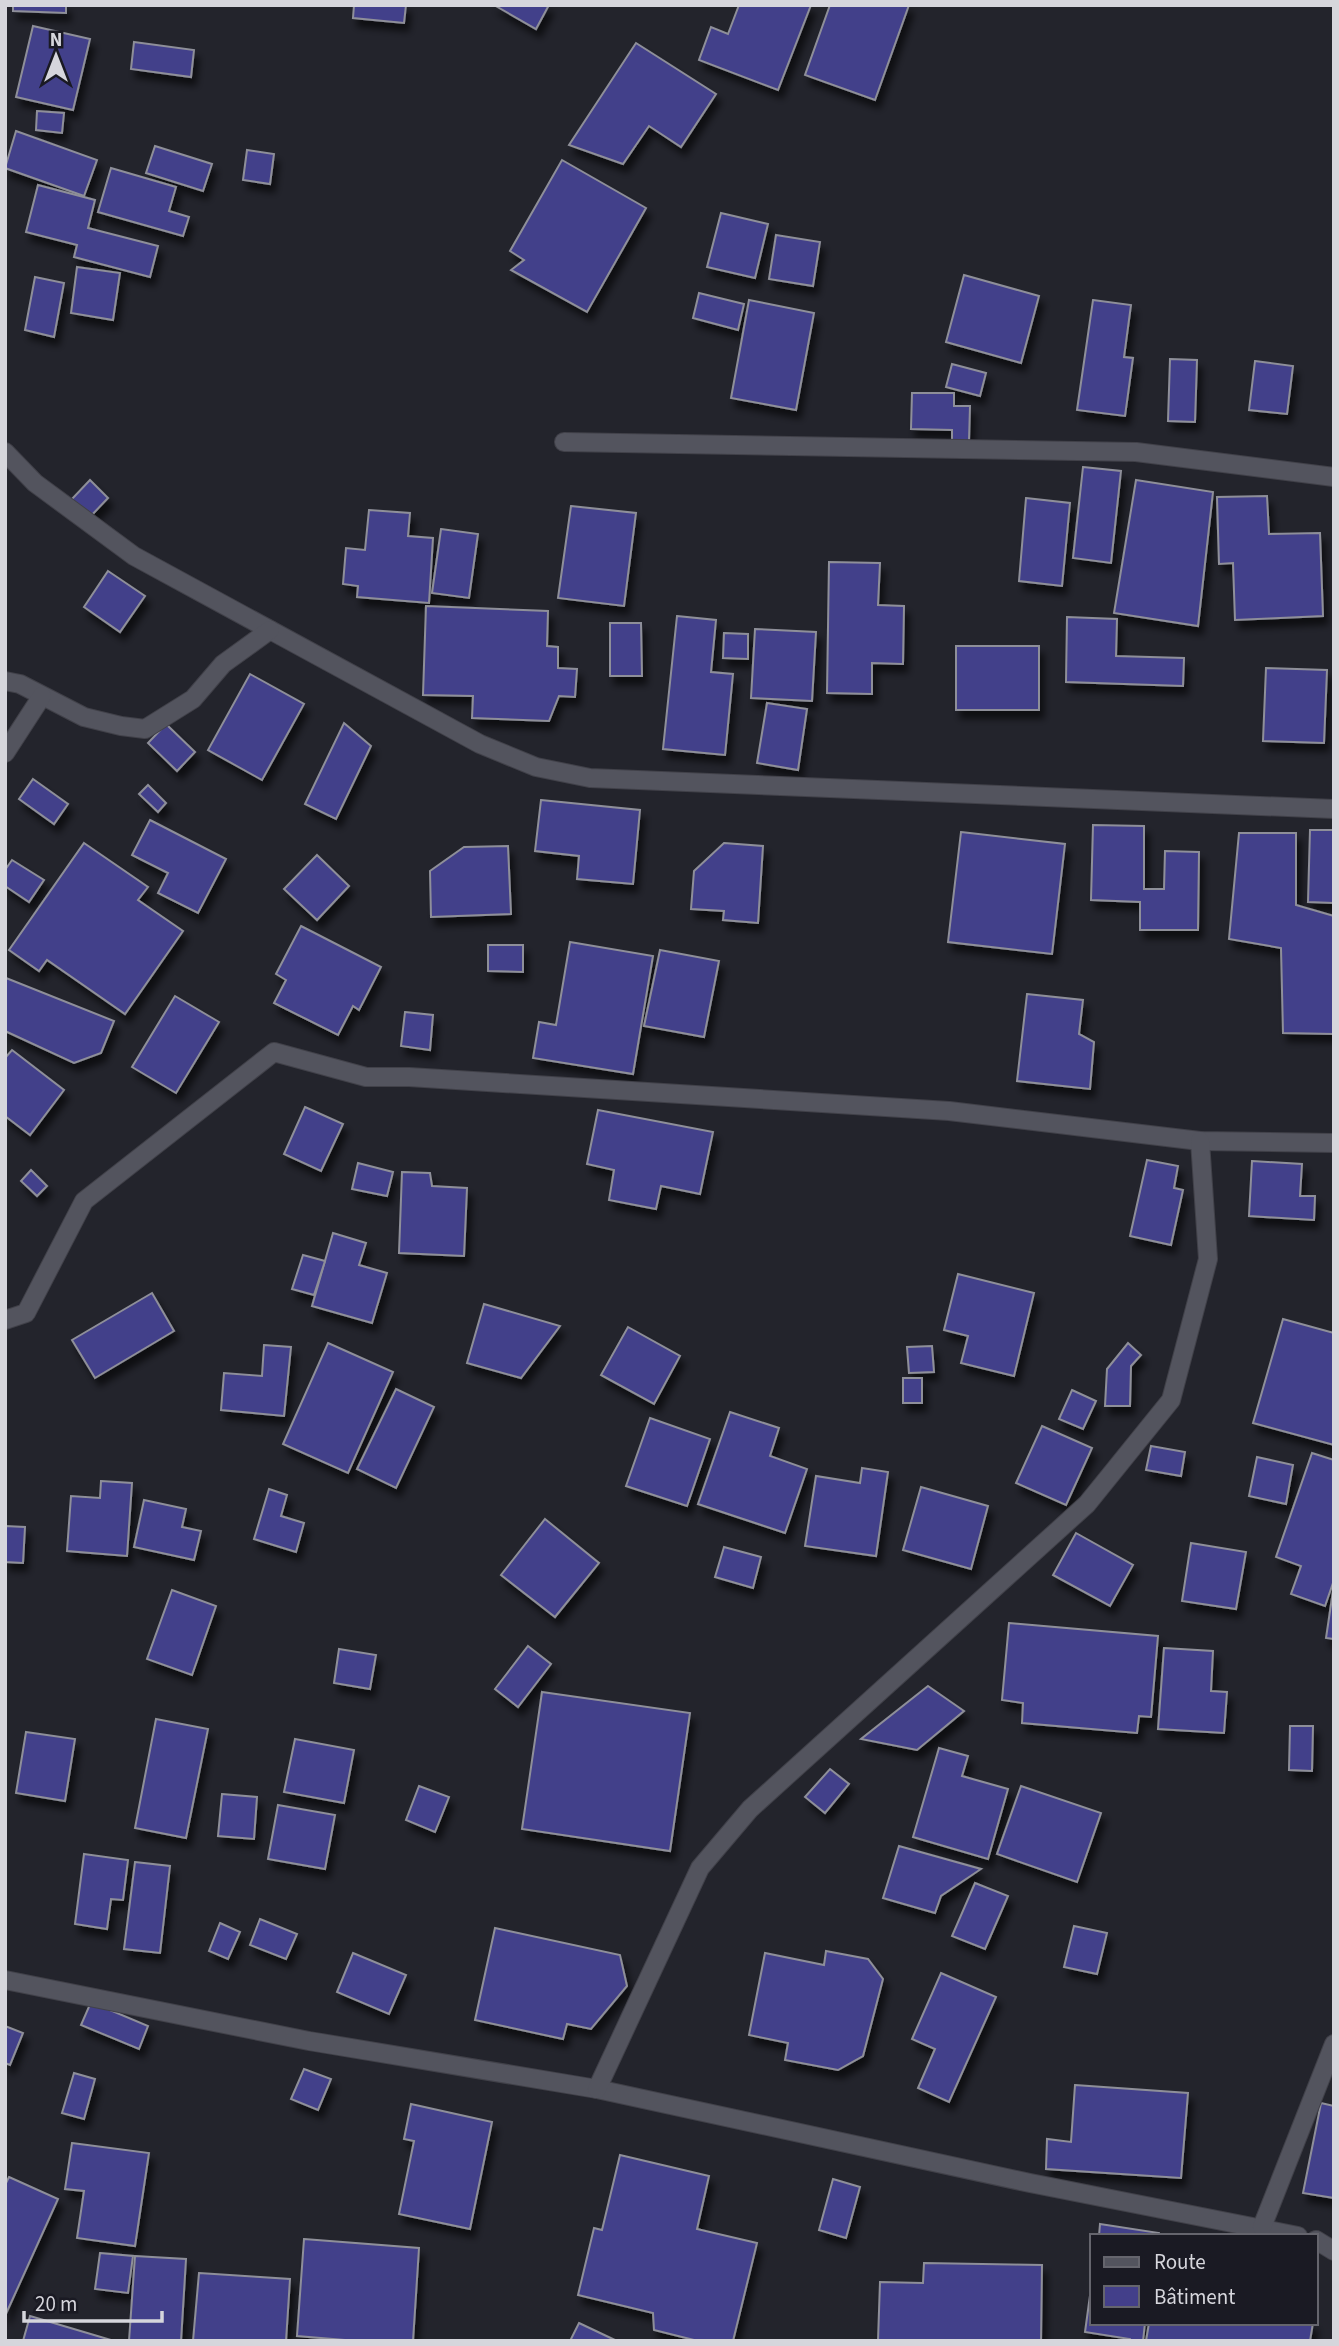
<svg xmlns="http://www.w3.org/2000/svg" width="1339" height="2346" viewBox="0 0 1339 2346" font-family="'Source Sans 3',sans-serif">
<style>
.building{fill:#433f8a;stroke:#8e8f99;stroke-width:2;filter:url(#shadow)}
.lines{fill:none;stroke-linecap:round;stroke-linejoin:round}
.minor-casing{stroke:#414149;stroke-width:20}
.minor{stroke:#53545e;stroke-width:18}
</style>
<defs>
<filter id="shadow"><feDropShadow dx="4.5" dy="8" stdDeviation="3.5" flood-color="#0009"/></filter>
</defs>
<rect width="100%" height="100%" fill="#23242c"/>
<g class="building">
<polygon points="13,5 66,5 66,13 13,11"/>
<polygon points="354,5 406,5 404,23 353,18"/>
<polygon points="494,5 549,5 536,29"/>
<polygon points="739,5 811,5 778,90 699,60 711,27 728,34"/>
<polygon points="830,5 909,5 875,100 805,75"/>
<polygon points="33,26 90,39 73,110 16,97"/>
<polygon points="134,42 194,50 191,77 131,69"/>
<polygon points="636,43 716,94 681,147 649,126 623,164 569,145"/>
<polygon points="37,111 64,113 62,133 36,130"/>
<polygon points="16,131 97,160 84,196 5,168"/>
<polygon points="155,146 212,164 203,191 146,173"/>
<polygon points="247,150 274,154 270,184 243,180"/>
<polygon points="562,160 646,208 587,312 511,270 524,260 510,251"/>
<polygon points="111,168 176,187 169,211 189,217 183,236 98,212"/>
<polygon points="38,185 95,200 88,228 158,246 150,277 74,257 77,245 26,232"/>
<polygon points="721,213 768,224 755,278 707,267"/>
<polygon points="776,235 820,242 813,286 769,279"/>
<polygon points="77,267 120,273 113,320 71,313"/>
<polygon points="964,275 1039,296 1021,363 946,342"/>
<polygon points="35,277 64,283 54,337 25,330"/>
<polygon points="699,293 744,304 738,330 693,318"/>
<polygon points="749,300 814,313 796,410 731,398"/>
<polygon points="1093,300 1131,305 1124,357 1133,358 1125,416 1077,410"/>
<polygon points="1170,359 1197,360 1195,422 1168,421"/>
<polygon points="1255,361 1293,366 1287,414 1249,410"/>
<polygon points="952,364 986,373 980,396 946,387"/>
<polygon points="912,393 954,393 954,406 970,406 969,441 952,441 952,430 911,429"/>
<polygon points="1083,467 1121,471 1111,563 1073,558"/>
<polygon points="90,480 108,498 89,518 71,500"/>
<polygon points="1136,480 1213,492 1198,626 1114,613"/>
<polygon points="1267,496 1269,534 1320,533 1323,616 1235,620 1233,563 1219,564 1217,497"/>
<polygon points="1026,498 1070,503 1062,586 1019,581"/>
<polygon points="571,506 636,513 624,606 558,598"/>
<polygon points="369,510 410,513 408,536 433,538 429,603 357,597 358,586 343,584 346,548 365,550"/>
<polygon points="441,529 478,534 469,598 432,593"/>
<polygon points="829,562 880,563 878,605 904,606 903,664 872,663 872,694 827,693"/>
<polygon points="108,571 145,596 120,632 84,607"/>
<polygon points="426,606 548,611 547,646 558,647 558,668 577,669 575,697 559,696 549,721 472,718 473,696 423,695"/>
<polygon points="677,616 716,620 711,672 733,674 725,755 663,749"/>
<polygon points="1067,617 1117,619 1116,656 1184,658 1183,686 1066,682"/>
<polygon points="610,623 641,623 642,676 610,676"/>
<polygon points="755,629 816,632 812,701 751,698"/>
<polygon points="724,633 748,634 748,659 723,658"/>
<rect x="956" y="646" width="83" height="64"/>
<polygon points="1266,668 1327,670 1324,743 1263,741"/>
<polygon points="250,674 304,704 262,780 208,750"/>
<polygon points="767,703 807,709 798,770 757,763"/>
<polygon points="344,723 371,746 336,819 305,804"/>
<polygon points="166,724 195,752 177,771 148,743"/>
<polygon points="33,779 68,804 54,824 19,799"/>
<polygon points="148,785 166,803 158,812 139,794"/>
<polygon points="541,800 640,810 633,884 577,879 579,856 535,851"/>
<polygon points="150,820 226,859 198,913 158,893 168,873 132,855"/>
<polygon points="1093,825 1144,826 1144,889 1164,889 1165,851 1199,852 1198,930 1140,930 1140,902 1091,900"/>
<polygon points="1310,830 1334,830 1334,903 1308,902"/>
<polygon points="961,832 1065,844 1052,954 948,942"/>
<polygon points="1239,833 1296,833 1296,905 1334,916 1334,1034 1283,1033 1281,948 1229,939"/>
<polygon points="84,843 148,887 138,900 183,931 125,1014 47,960 39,971 9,950"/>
<polygon points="724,843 763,846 758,923 723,920 724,911 691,909 694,871"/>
<polygon points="508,846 511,914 431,917 430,871 464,847"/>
<polygon points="317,855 349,886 317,920 284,889"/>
<polygon points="12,860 44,880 29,902 5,886 5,870"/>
<polygon points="301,926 381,967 359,1010 353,1006 338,1035 274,1003 286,980 276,974"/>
<polygon points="570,942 653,956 633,1074 533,1058 539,1022 556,1025"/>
<polygon points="488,945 523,945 523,972 488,971"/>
<polygon points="660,950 719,961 704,1037 644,1026"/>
<polygon points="6,978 114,1021 101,1053 74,1063 5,1031"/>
<polygon points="1027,994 1083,1000 1079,1034 1094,1042 1090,1089 1017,1081"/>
<polygon points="175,996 219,1022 176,1093 132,1067"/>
<polygon points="405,1012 433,1015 430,1050 401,1046"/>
<polygon points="12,1050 64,1090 30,1135 5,1116 5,1058"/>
<polygon points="305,1107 343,1124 321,1171 284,1154"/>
<polygon points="598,1110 713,1132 700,1194 661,1186 656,1209 609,1200 614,1170 587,1164"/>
<polygon points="1147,1160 1178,1166 1174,1188 1183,1190 1171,1245 1130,1236"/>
<polygon points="1252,1161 1302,1164 1300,1196 1315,1196 1314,1220 1249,1216"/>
<polygon points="358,1163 393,1172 387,1196 352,1189"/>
<polygon points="31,1170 47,1186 37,1196 21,1181"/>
<polygon points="402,1172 430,1173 432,1186 467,1188 464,1256 399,1253"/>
<polygon points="333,1233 366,1243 359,1265 387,1273 372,1323 312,1306"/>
<polygon points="303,1255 325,1261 314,1295 292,1289"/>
<polygon points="958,1274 1034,1293 1014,1376 961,1363 968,1336 944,1330"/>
<polygon points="152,1293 174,1331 95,1378 72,1340"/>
<polygon points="484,1304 560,1326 521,1378 467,1363"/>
<polygon points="1283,1319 1334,1333 1334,1445 1253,1423"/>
<polygon points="628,1327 680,1356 654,1404 601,1375"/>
<polygon points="328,1343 393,1372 348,1473 283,1444"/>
<polygon points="1128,1343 1141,1355 1131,1366 1130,1406 1105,1406 1107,1369"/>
<polygon points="264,1345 291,1347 284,1416 221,1410 224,1373 262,1376"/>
<polygon points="932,1346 934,1372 909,1373 907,1347"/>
<rect x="903" y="1378" width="19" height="25"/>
<polygon points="396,1389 434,1407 396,1488 357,1469"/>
<polygon points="1072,1390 1096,1401 1083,1429 1059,1419"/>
<polygon points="730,1412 779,1428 770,1456 807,1469 785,1533 698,1504"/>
<polygon points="650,1418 710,1439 687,1506 626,1486"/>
<polygon points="1042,1426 1092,1448 1066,1505 1016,1483"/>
<polygon points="1151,1446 1185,1452 1181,1476 1146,1470"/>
<polygon points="1312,1453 1334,1460 1334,1580 1325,1606 1291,1594 1301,1566 1276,1557"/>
<polygon points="1257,1457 1293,1465 1286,1504 1249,1496"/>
<polygon points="862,1468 888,1472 876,1556 805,1546 816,1476 860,1483"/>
<polygon points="101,1481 132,1483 127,1556 67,1551 71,1496 100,1498"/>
<polygon points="921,1487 988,1506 971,1569 903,1550"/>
<polygon points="269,1489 287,1495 281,1516 304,1523 296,1552 254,1539"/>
<polygon points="144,1500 186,1509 182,1527 201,1531 194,1560 134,1547"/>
<polygon points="545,1519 599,1563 555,1617 501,1575"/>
<polygon points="5,1526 25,1527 23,1563 5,1562"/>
<polygon points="1076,1533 1133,1565 1110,1606 1053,1575"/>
<polygon points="1191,1543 1246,1552 1236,1609 1182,1601"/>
<polygon points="724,1547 761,1557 753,1588 715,1577"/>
<polygon points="172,1590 216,1606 192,1675 147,1659"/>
<polygon points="1333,1591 1334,1591 1334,1639 1326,1638"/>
<polygon points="1009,1623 1158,1636 1151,1717 1139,1716 1137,1733 1022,1723 1023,1703 1002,1700"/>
<polygon points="528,1646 551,1664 518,1707 495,1689"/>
<polygon points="1164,1648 1213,1651 1211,1691 1227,1692 1224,1733 1158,1729"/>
<polygon points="339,1649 376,1655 370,1689 334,1683"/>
<polygon points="928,1686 964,1711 917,1750 861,1739"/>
<polygon points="542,1692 690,1713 670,1851 522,1829"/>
<polygon points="156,1719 208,1729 186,1838 135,1828"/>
<polygon points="1290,1726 1313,1726 1312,1771 1289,1770"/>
<polygon points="26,1732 75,1739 65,1801 16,1793"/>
<polygon points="295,1739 354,1750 344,1803 284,1792"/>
<polygon points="939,1748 968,1756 962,1776 1008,1789 988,1859 913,1837"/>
<polygon points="830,1769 849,1784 825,1813 805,1797"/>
<polygon points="419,1786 449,1797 435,1832 406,1820"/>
<polygon points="1021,1786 1101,1813 1077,1882 997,1854"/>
<polygon points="222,1794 257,1797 254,1839 218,1836"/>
<polygon points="278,1805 335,1815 325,1869 268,1859"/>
<polygon points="899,1846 981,1869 941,1896 935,1913 883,1898"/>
<polygon points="84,1854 128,1860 123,1900 111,1899 107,1929 75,1924"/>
<polygon points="135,1862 170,1866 160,1953 124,1949"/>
<polygon points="975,1883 1008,1896 985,1949 952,1936"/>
<polygon points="260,1919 297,1934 286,1959 250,1945"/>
<polygon points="220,1923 240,1932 228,1959 209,1951"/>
<polygon points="1074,1926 1107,1933 1097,1974 1064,1967"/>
<polygon points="495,1928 620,1955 627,1986 591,2029 567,2024 563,2039 475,2020"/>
<polygon points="826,1951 868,1959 883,1979 863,2056 838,2070 785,2060 788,2043 749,2035 765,1953 824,1965"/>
<polygon points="353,1953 406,1975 389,2014 337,1992"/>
<polygon points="941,1973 996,1997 949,2102 918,2088 935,2049 912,2039"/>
<polygon points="91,2002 148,2026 139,2049 81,2025"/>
<polygon points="5,2026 23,2033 10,2065 5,2063"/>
<polygon points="304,2069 331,2079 318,2110 291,2099"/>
<polygon points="74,2073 95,2079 84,2119 62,2113"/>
<polygon points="1075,2085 1188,2093 1181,2178 1046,2169 1047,2139 1071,2142"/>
<polygon points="1321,2103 1334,2106 1334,2198 1303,2193"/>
<polygon points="411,2104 492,2122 470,2229 399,2214 414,2141 404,2139"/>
<polygon points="72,2143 149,2153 135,2246 77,2238 84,2191 65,2189"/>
<polygon points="620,2155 709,2176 697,2229 757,2243 733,2341 698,2341 654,2330 653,2313 578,2295 594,2228 602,2230"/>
<polygon points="9,2177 58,2199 5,2316 5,2185"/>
<polygon points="833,2179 860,2187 846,2238 819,2230"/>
<polygon points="1100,2224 1159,2233 1159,2236 1099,2236"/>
<polygon points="304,2239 419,2248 413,2341 357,2341 297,2336"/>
<polygon points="100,2253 133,2256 128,2293 95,2289"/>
<polygon points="135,2256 186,2259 181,2341 129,2341"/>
<polygon points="924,2263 1042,2265 1041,2341 878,2341 880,2282 923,2283"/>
<polygon points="199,2273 290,2279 286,2341 193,2341"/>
<polygon points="1092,2281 1092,2323 1145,2323 1143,2341 1130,2341 1130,2339 1085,2332"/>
<polygon points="30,2316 111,2340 111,2341 23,2341"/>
<polygon points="579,2323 617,2341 570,2341"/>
<polygon points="1149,2323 1313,2323 1310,2341 1146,2341"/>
</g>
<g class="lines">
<g class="minor-casing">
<g id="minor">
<polyline points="564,442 1136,452 1334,477"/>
<polyline points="5,452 35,483 134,556 480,744 536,767 590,778 1334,809"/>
<polyline points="5,681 20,684 84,717 121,726 145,729 193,699 223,664 270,630"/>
<polyline points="5,753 42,696"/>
<polyline points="5,1320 26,1313 84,1201 274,1052 366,1077 409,1077 949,1111 1200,1141 1334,1143"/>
<polyline points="5,1980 309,2041 597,2089 1030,2183 1298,2236"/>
<polyline points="597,2089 700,1868 750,1809 1087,1504 1171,1400 1208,1259 1200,1141"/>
<polyline points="1262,2227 1334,2044"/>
<polyline points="1316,2240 1334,2251"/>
</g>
</g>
<use href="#minor" class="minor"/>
</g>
<rect width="1339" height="2346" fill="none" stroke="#d6d6dc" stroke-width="14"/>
<rect x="1090" y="2234" width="228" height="91" fill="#1a1a23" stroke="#65656d" stroke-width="2"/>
<rect x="1104" y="2257" width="35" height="10" fill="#53545e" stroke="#65656d" stroke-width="2"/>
<text x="1154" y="2269" font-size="21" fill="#d6d6dc">Route</text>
<rect x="1104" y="2286" width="35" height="21" fill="#433f8a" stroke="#65656d" stroke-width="2"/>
<text x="1154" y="2304" font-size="21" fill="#d6d6dc">Bâtiment</text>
<g transform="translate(56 56)" stroke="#1a1a23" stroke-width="5" paint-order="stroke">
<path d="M0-5L12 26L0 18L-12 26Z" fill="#d6d6dc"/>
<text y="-10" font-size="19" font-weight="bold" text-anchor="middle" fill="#d6d6dc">N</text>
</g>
<path d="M24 2311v10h138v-10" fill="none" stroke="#d6d6dc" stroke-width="3.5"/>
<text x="35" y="2311" font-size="21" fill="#d6d6dc" stroke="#1a1a23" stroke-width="5" paint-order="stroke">20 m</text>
</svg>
